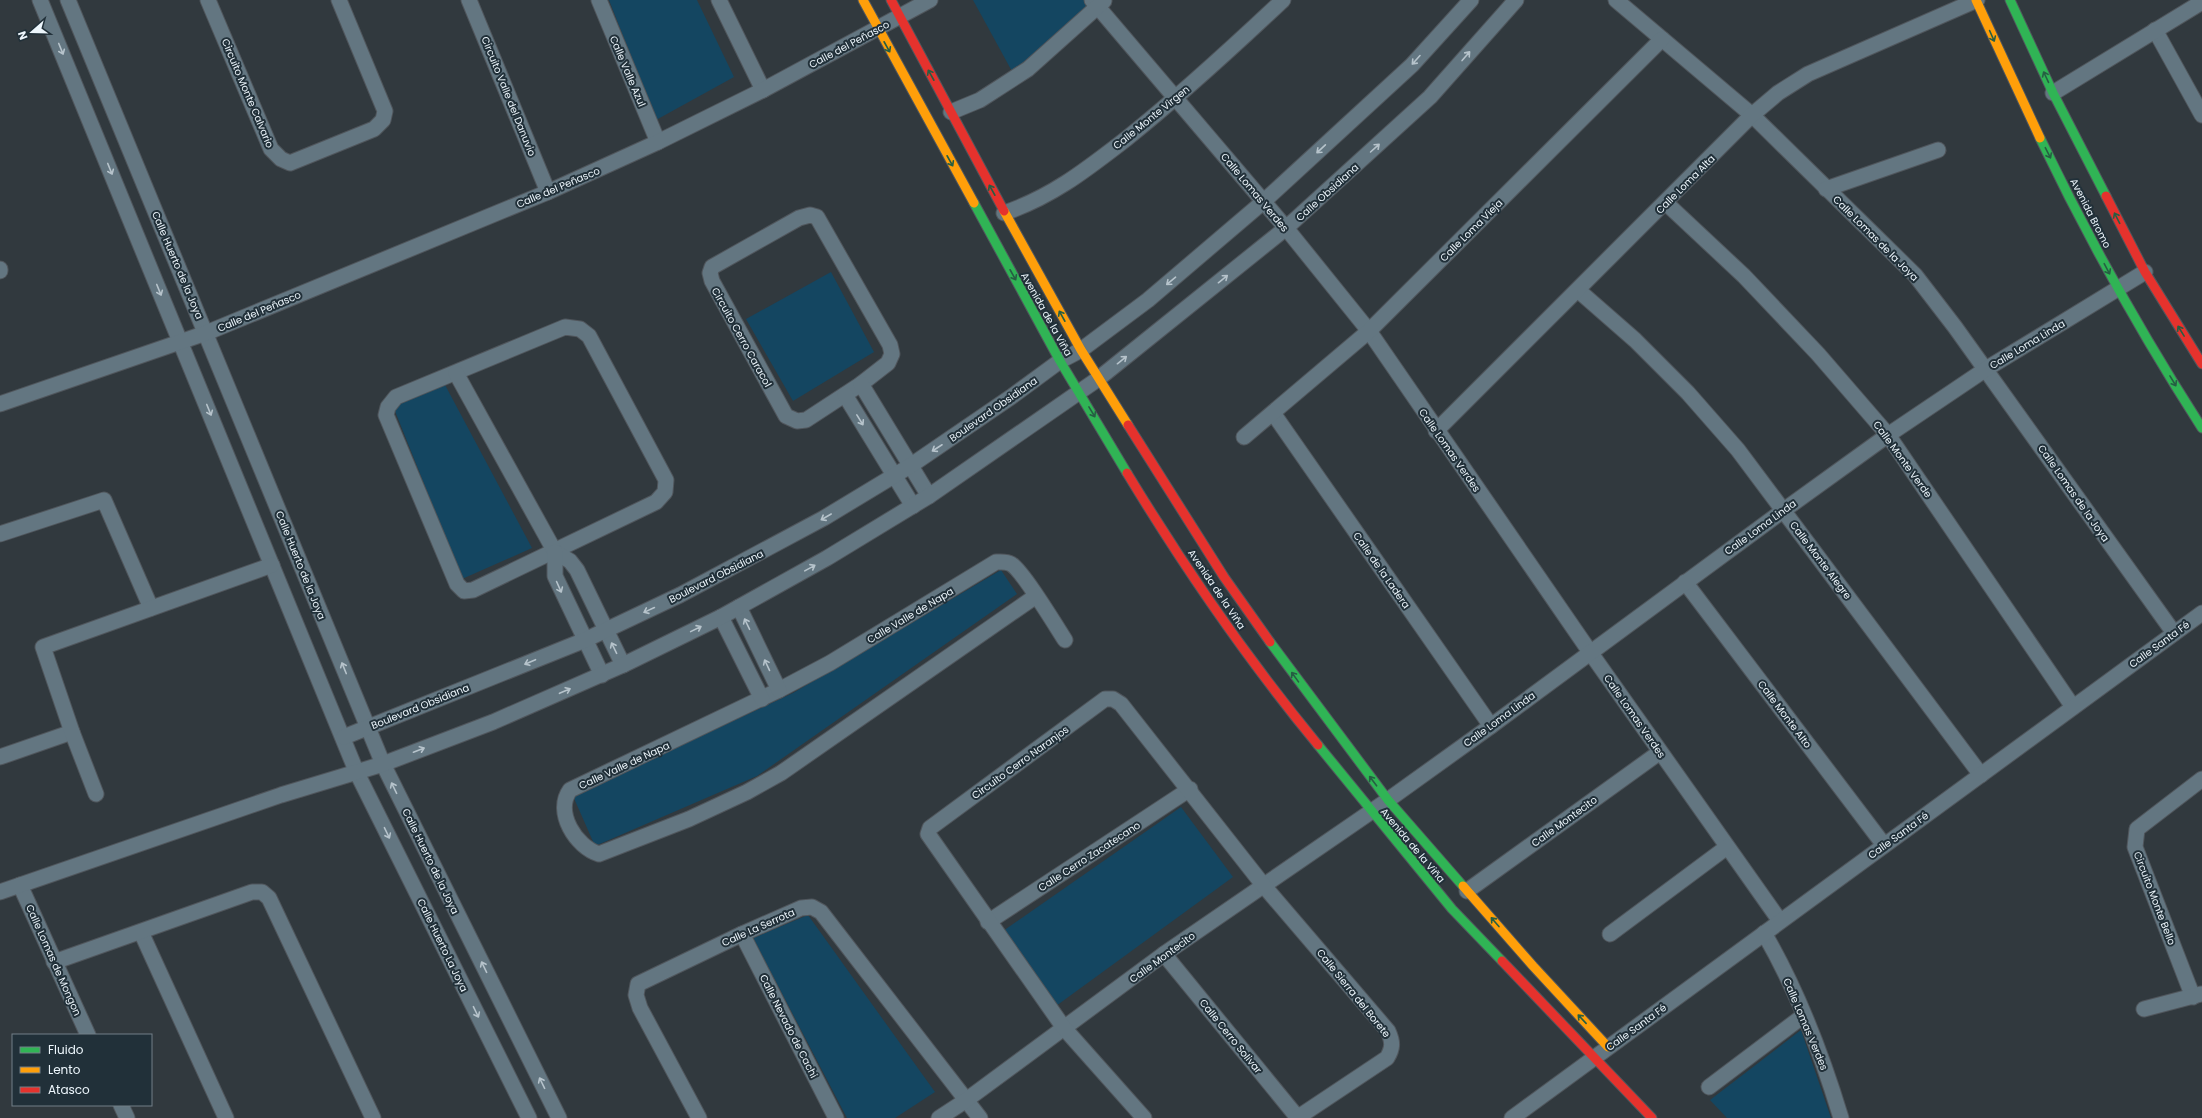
<svg xmlns="http://www.w3.org/2000/svg" width="2202" height="1118" viewBox="0 0 2202 1118" font-family="Poppins,sans-serif">
<style>
.green{fill:#144661}
.lines{fill:none;stroke-linecap:round;stroke-linejoin:round}
.street-casing{stroke:#50565c;stroke-width:17}
.fast-casing{stroke:#50565c;stroke-width:11}
.slow-casing{stroke:#50565c;stroke-width:11}
.jam-casing{stroke:#50565c;stroke-width:11}
.street{stroke:#637681;stroke-width:15}
.fast{stroke:#30b455;stroke-width:9}
.slow{stroke:#ff9f0a;stroke-width:9}
.jam{stroke:#e5322d;stroke-width:9}
.oneway{stroke:#265e43}
.oneway2{stroke:#b6c3cb}
.labels{text-anchor:middle;stroke-width:4;stroke-linejoin:round;paint-order:stroke}
.street-label{font-size:10px;fill:#edf6fc;stroke:#213039}
</style>
<rect width="100%" height="100%" fill="#31393e"/>
<g class="green">
<polygon points="609,0 697,0 734,77 656,120"/>
<polygon points="973,0 1088,0 1091,5 1014,75"/>
<polygon points="831,272 874,352 793,401 746,319"/>
<polygon points="444,383 532,548 462,579 393,406"/>
<polygon points="1001,570 1017,594 757,776 595,846 573,796 793,693"/>
<polygon points="1181,807 1233,877 1056,1006 1003,931"/>
<polygon points="808,915 935,1092 895,1118 847,1118 753,938"/>
<polygon points="1801,1030 1831,1118 1727,1118 1710,1100"/>
</g>
<g class="lines">
<g class="street-casing">
<g id="street">
<polyline points="40,0 357,773 529,1118"/>
<polyline points="68,0 383,764 559,1118"/>
<polyline points="208,0 271,149 281,159 290,163 374,129 383,120 385,111 339,0"/>
<polyline points="469,0 548,192"/>
<polyline points="599,0 658,142"/>
<polyline points="719,0 763,90"/>
<polyline points="1092,0 1286,228 1369,331 1590,652 1780,921"/>
<polyline points="1616,0 1752,115 1915,275 1955,327 2174,633"/>
<polyline points="2155,30 2202,115"/>
<polyline points="2053,93 2202,2"/>
<polyline points="951,112 980,100 1028,69 1104,1"/>
<polyline points="1826,189 1938,150"/>
<polyline points="1666,203 1744,276 1818,354 1888,435 2073,707"/>
<path d="M1004 213C1052 197 1087 169 1126 139 1181 95 1232 48 1283 0"/>
<polygon points="810,215 817,217 890,345 892,354 888,363 861,384 806,420 797,421 786,416 712,281 710,273 712,267 799,218"/>
<polyline points="0,269 0,271"/>
<polyline points="1579,291 1635,340 1688,393 1738,450 1981,775"/>
<polygon points="565,327 580,329 589,336 666,480 665,492 656,502 473,590 464,591 457,584 386,415 388,407 396,397"/>
<polyline points="456,373 555,552 570,561 577,570 623,665"/>
<polyline points="861,384 929,496"/>
<polyline points="845,395 913,506"/>
<polyline points="0,404 206,333 548,192 658,142 763,90 930,0"/>
<polyline points="1273,413 1491,726"/>
<polyline points="1436,431 1752,115 1778,93 1808,74 1977,0"/>
<polyline points="1244,437 1369,331 1662,39"/>
<polyline points="0,534 104,500 151,608"/>
<polyline points="555,552 555,576 602,675"/>
<polyline points="1685,582 1884,845"/>
<path d="M1036 596 781 773 747 792 689 819 599 854C576 847 554 812 570 790L779 690 830 663 996 562C1001 562 1006 561 1011 564 1022 570 1056 626 1065 640"/>
<polyline points="739,607 779,690"/>
<polyline points="721,617 762,699"/>
<polyline points="344,737 585,640 680,595 824,518 910,466 1011,397 1060,361 1081,350 1148,300 1263,202 1412,65 1471,0"/>
<polyline points="0,757 72,732"/>
<polyline points="96,794 72,732 43,647 272,565"/>
<polyline points="20,885 88,1035"/>
<polyline points="1467,891 1660,752"/>
<polyline points="0,892 281,795 383,764 493,722 623,665 721,617 827,558 929,496 1098,379 1286,228 1430,97 1516,0"/>
<polyline points="988,922 1190,789"/>
<polyline points="141,932 226,1118"/>
<path d="M1764 933C1797 990 1822 1055 1841 1118"/>
<polyline points="742,934 836,1118"/>
<polyline points="1610,934 1727,847"/>
<polyline points="1164,954 1298,1118"/>
<polyline points="54,962 252,892 262,892 269,898 373,1118"/>
<polyline points="2193,997 2135,847 2137,829 2202,779"/>
<polyline points="2144,1009 2201,994"/>
<polyline points="1709,1087 1803,1016"/>
<polyline points="121,1105 127,1118"/>
<polyline points="699,1118 640,1008 636,995 638,984 742,934 801,908 812,907 821,912 980,1118"/>
<polyline points="939,1118 965,1101 1164,954 1388,800 1491,726 1784,510 1888,435 1986,369 2145,272"/>
<path d="M1144 1118 1064 1028 928 834 930 828 1105 699H1113L1121 704 1264 886 1388 1031C1393 1042 1393 1048 1387 1058L1297 1118"/>
<polyline points="1512,1118 2202,613"/>
</g>
</g>
<g class="fast-casing">
<g id="fast">
<polyline points="2010,0 2053,93 2106,196"/>
<path d="M2040 138C2088 238 2142 335 2202 428"/>
<polyline points="974,203 1060,361 1127,473"/>
<polyline points="1270,642 1388,800 1463,886"/>
<polyline points="1318,745 1452,909 1502,961"/>
</g>
</g>
<g class="slow-casing">
<g id="slow">
<polyline points="863,0 974,203"/>
<polyline points="1976,0 2040,138"/>
<polyline points="1004,211 1081,350 1128,425"/>
<polyline points="1463,886 1533,966 1608,1047"/>
</g>
</g>
<g class="jam-casing">
<g id="jam">
<polyline points="891,0 1004,211"/>
<polyline points="2106,196 2145,272 2202,364"/>
<polyline points="1128,425 1224,577 1270,642"/>
<path d="M1127 473C1184 567 1248 660 1318 745"/>
<polyline points="1502,961 1652,1118"/>
</g>
</g>
<use href="#street" class="street"/>
<use href="#fast" class="fast"/>
<use href="#slow" class="slow"/>
<use href="#jam" class="jam"/>
</g>
<defs><path id="oneway-shaft" d="M-6 0H5M1.5-3L5.5 0L1.5 3" fill="none" stroke-width="1.6" stroke-linecap="round" stroke-linejoin="round"/></defs>
<g class="oneway">
<use href="#oneway-shaft" transform="translate(1992 36) rotate(66)"/>
<use href="#oneway-shaft" transform="translate(887 47) rotate(61)"/>
<use href="#oneway-shaft" transform="translate(931 75) rotate(-119)"/>
<use href="#oneway-shaft" transform="translate(2046 77) rotate(-115)"/>
<use href="#oneway-shaft" transform="translate(2048 153) rotate(63)"/>
<use href="#oneway-shaft" transform="translate(950 161) rotate(61)"/>
<use href="#oneway-shaft" transform="translate(992 190) rotate(-119)"/>
<use href="#oneway-shaft" transform="translate(2117 218) rotate(-117)"/>
<use href="#oneway-shaft" transform="translate(2107 269) rotate(62)"/>
<use href="#oneway-shaft" transform="translate(1013 275) rotate(61)"/>
<use href="#oneway-shaft" transform="translate(1062 316) rotate(-119)"/>
<use href="#oneway-shaft" transform="translate(2181 331) rotate(-122)"/>
<use href="#oneway-shaft" transform="translate(2173 381) rotate(59)"/>
<use href="#oneway-shaft" transform="translate(1092 412) rotate(59)"/>
<use href="#oneway-shaft" transform="translate(1295 677) rotate(-126)"/>
<use href="#oneway-shaft" transform="translate(1373 781) rotate(-127)"/>
<use href="#oneway-shaft" transform="translate(1495 922) rotate(-131)"/>
<use href="#oneway-shaft" transform="translate(1582 1019) rotate(-133)"/>
</g>
<g class="oneway2">
<use href="#oneway-shaft" transform="translate(61 49) rotate(68)"/>
<use href="#oneway-shaft" transform="translate(1466 56) rotate(-49)"/>
<use href="#oneway-shaft" transform="translate(1416 60) rotate(132)"/>
<use href="#oneway-shaft" transform="translate(1375 148) rotate(-42)"/>
<use href="#oneway-shaft" transform="translate(1321 149) rotate(137)"/>
<use href="#oneway-shaft" transform="translate(110 169) rotate(68)"/>
<use href="#oneway-shaft" transform="translate(1223 279) rotate(-39)"/>
<use href="#oneway-shaft" transform="translate(1171 281) rotate(140)"/>
<use href="#oneway-shaft" transform="translate(159 290) rotate(68)"/>
<use href="#oneway-shaft" transform="translate(1122 360) rotate(-39)"/>
<use href="#oneway-shaft" transform="translate(209 410) rotate(68)"/>
<use href="#oneway-shaft" transform="translate(860 420) rotate(58)"/>
<use href="#oneway-shaft" transform="translate(937 448) rotate(147)"/>
<use href="#oneway-shaft" transform="translate(826 517) rotate(150)"/>
<use href="#oneway-shaft" transform="translate(810 568) rotate(-29)"/>
<use href="#oneway-shaft" transform="translate(559 587) rotate(66)"/>
<use href="#oneway-shaft" transform="translate(649 610) rotate(155)"/>
<use href="#oneway-shaft" transform="translate(747 624) rotate(-116)"/>
<use href="#oneway-shaft" transform="translate(696 629) rotate(-26)"/>
<use href="#oneway-shaft" transform="translate(614 648) rotate(-116)"/>
<use href="#oneway-shaft" transform="translate(530 662) rotate(157)"/>
<use href="#oneway-shaft" transform="translate(767 665) rotate(-115)"/>
<use href="#oneway-shaft" transform="translate(344 668) rotate(-112)"/>
<use href="#oneway-shaft" transform="translate(565 691) rotate(-23)"/>
<use href="#oneway-shaft" transform="translate(419 750) rotate(-21)"/>
<use href="#oneway-shaft" transform="translate(394 788) rotate(-116)"/>
<use href="#oneway-shaft" transform="translate(387 833) rotate(64)"/>
<use href="#oneway-shaft" transform="translate(484 967) rotate(-116)"/>
<use href="#oneway-shaft" transform="translate(476 1012) rotate(64)"/>
<use href="#oneway-shaft" transform="translate(542 1083) rotate(-116)"/>
</g>
<g class="labels">
<g class="street-label">
<text transform="translate(849 44) rotate(-28)" y="4">Calle del Peñasco</text>
<text transform="translate(628 71) rotate(67)" y="4">Calle Valle Azul</text>
<text transform="translate(248 93) rotate(67)" y="4">Circuito Monte Calvario</text>
<text transform="translate(509 96) rotate(68)" y="4">Circuito Valle del Danuvio</text>
<text transform="translate(1151 117) rotate(-39)" y="4">Calle Monte Virgen</text>
<text transform="translate(1685 184) rotate(-45)" y="4">Calle Loma Alta</text>
<text transform="translate(558 187) rotate(-23)" y="4">Calle del Peñasco</text>
<text transform="translate(1255 192) rotate(50)" y="4">Calle Lomas Verdes</text>
<text transform="translate(1327 192) rotate(-42)" y="4">Calle Obsidiana</text>
<text transform="translate(2091 213) rotate(63)" y="4">Avenida Bromo</text>
<text transform="translate(1471 230) rotate(-45)" y="4">Calle Loma Vieja</text>
<text transform="translate(1876 238) rotate(45)" y="4">Calle Lomas de la Joya</text>
<text transform="translate(178 265) rotate(67)" y="4">Calle Huerto de la Joya</text>
<text transform="translate(259 311) rotate(-23)" y="4">Calle del Peñasco</text>
<text transform="translate(1047 314) rotate(61)" y="4">Avenida de la Viña</text>
<text transform="translate(742 337) rotate(61)" y="4">Circuito Cerro Caracol</text>
<text transform="translate(2027 344) rotate(-31)" y="4">Calle Loma Linda</text>
<text transform="translate(993 409) rotate(-35)" y="4">Boulevard Obsidiana</text>
<text transform="translate(1450 450) rotate(55)" y="4">Calle Lomas Verdes</text>
<text transform="translate(1903 459) rotate(54)" y="4">Calle Monte Verde</text>
<text transform="translate(2074 493) rotate(55)" y="4">Calle Lomas de la Joya</text>
<text transform="translate(1760 527) rotate(-36)" y="4">Calle Loma Linda</text>
<text transform="translate(1821 560) rotate(53)" y="4">Calle Monte Alegre</text>
<text transform="translate(301 565) rotate(68)" y="4">Calle Huerto de la Joya</text>
<text transform="translate(1382 570) rotate(55)" y="4">Calle de la Ladera</text>
<text transform="translate(716 576) rotate(-27)" y="4">Boulevard Obsidiana</text>
<text transform="translate(1217 589) rotate(56)" y="4">Avenida de la Viña</text>
<text transform="translate(910 615) rotate(-31)" y="4">Calle Valle de Napa</text>
<text transform="translate(2159 644) rotate(-36)" y="4">Calle Santa Fé</text>
<text transform="translate(420 706) rotate(-22)" y="4">Boulevard Obsidiana</text>
<text transform="translate(1785 714) rotate(53)" y="4">Calle Monte Alto</text>
<text transform="translate(1635 716) rotate(55)" y="4">Calle Lomas Verdes</text>
<text transform="translate(1499 719) rotate(-36)" y="4">Calle Loma Linda</text>
<text transform="translate(1020 762) rotate(-36)" y="4">Circuito Cerro Naranjos</text>
<text transform="translate(624 765) rotate(-25)" y="4">Calle Valle de Napa</text>
<text transform="translate(1564 821) rotate(-36)" y="4">Calle Montecito</text>
<text transform="translate(1898 835) rotate(-36)" y="4">Calle Santa Fé</text>
<text transform="translate(1413 845) rotate(50)" y="4">Avenida de la Viña</text>
<text transform="translate(1089 856) rotate(-33)" y="4">Calle Cerro Zacatecano</text>
<text transform="translate(431 861) rotate(64)" y="4">Calle Huerto de la Joya</text>
<text transform="translate(2155 898) rotate(69)" y="4">Circuito Monte Bello</text>
<text transform="translate(758 927) rotate(-24)" y="4">Calle La Serrota</text>
<text transform="translate(443 945) rotate(64)" y="4">Calle Huerto La Joya</text>
<text transform="translate(1162 957) rotate(-36)" y="4">Calle Montecito</text>
<text transform="translate(54 960) rotate(66)" y="4">Calle Lomas de Mongon</text>
<text transform="translate(1354 993) rotate(51)" y="4">Calle Sierra del Borete</text>
<text transform="translate(1806 1024) rotate(67)" y="4">Calle Lomas Verdes</text>
<text transform="translate(789 1026) rotate(63)" y="4">Calle Nevado de Cachi</text>
<text transform="translate(1636 1027) rotate(-36)" y="4">Calle Santa Fé</text>
<text transform="translate(1231 1036) rotate(51)" y="4">Calle Cerro Solivar</text>
</g>
</g>
<rect x="12" y="1034" width="140" height="72" fill="#213039" stroke="#737f87"/>
<rect x="20" y="1047" width="20" height="6" fill="#30b455" stroke="#737f87"/>
<text x="48" y="1054" font-size="12" fill="#edf6fc">Fluido</text>
<rect x="20" y="1067" width="20" height="6" fill="#ff9f0a" stroke="#737f87"/>
<text x="48" y="1074" font-size="12" fill="#edf6fc">Lento</text>
<rect x="20" y="1087" width="20" height="6" fill="#e5322d" stroke="#737f87"/>
<text x="48" y="1094" font-size="12" fill="#edf6fc">Atasco</text>
<g transform="translate(32 32) rotate(250)" stroke="#213039" stroke-width="3" paint-order="stroke">
<path d="M0-3L7 15L0 10L-7 15Z" fill="#edf6fc"/>
<text y="-6" font-size="11" font-weight="bold" text-anchor="middle" fill="#edf6fc">N</text>
</g>
</svg>
